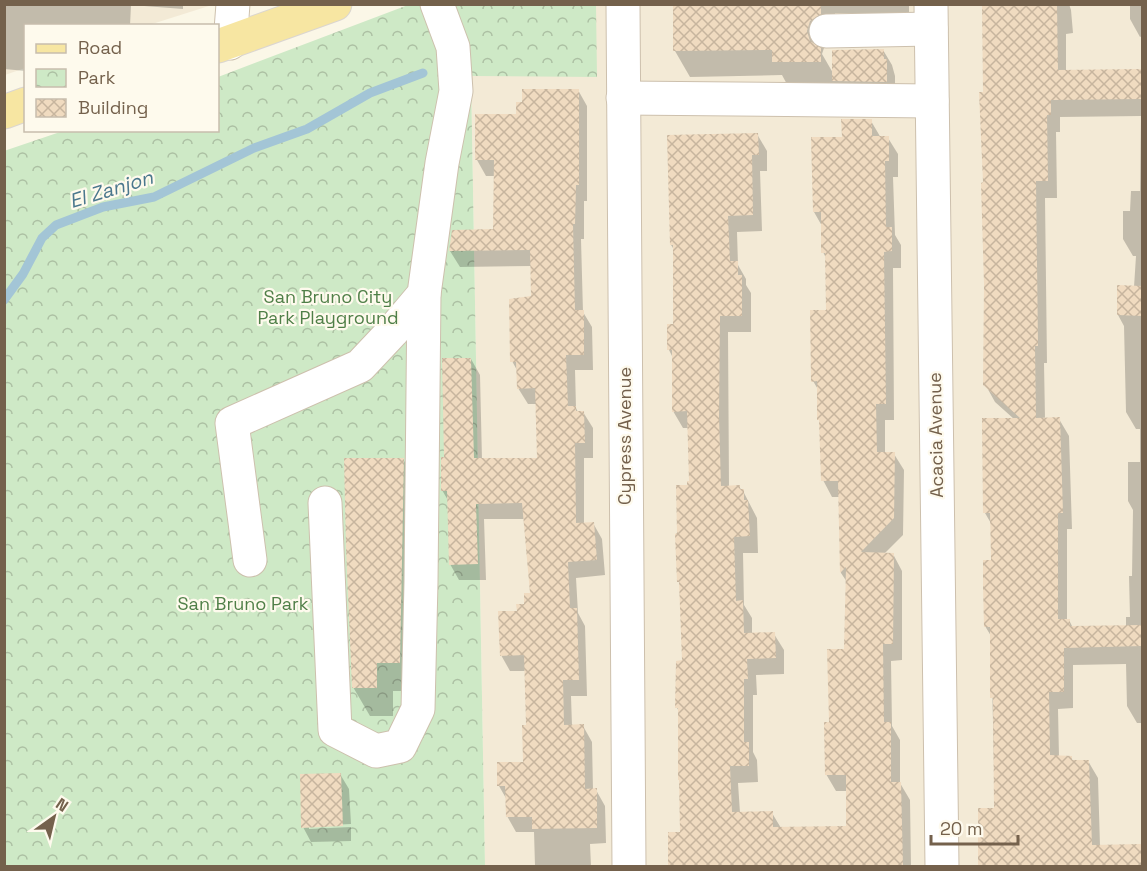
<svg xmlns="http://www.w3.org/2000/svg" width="1147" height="871" viewBox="0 0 1147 871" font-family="'Space Grotesk',sans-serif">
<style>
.residential{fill:#f3ead6}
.park{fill:url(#park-crowns)}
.shadow{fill:#0003;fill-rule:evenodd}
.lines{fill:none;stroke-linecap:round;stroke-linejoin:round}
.stream{stroke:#a3c5d6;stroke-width:9}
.building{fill:url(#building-cross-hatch)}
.minor-casing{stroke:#cdc0ad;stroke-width:35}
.major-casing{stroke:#dbd6d0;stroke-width:35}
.minor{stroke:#fff;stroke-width:33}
.major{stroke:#f7e6a2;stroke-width:33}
.labels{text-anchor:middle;stroke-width:4.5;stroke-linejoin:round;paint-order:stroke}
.park-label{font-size:18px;fill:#4f7f47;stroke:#fefaed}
.street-label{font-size:18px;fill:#74614c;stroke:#fefaed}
.water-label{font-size:20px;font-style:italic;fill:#4a778d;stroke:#fefaed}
</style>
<defs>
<pattern id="park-crowns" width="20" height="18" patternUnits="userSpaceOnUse" patternTransform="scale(1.5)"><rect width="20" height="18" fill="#cee9c6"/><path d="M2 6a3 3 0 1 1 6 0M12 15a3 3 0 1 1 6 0" fill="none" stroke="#acc0a3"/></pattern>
<pattern id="building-cross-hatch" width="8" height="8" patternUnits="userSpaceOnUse" patternTransform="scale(1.5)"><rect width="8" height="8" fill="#f0dbc0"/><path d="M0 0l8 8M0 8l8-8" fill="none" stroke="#c7b59e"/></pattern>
</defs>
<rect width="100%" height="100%" fill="#fbf7e7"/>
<g class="residential">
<polygon points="4,5 5,4 212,5 149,25 26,26 25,68 5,75"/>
<polygon points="458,5 1142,5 1142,866 485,866 471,76"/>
</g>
<polygon class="park" points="408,5 596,5 597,77 471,76 485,866 5,866 4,151 63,131 218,130 218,77"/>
<g class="shadow">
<polygon points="4,4 183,4 183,9 131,5 130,26 26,26 26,71 4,69"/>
<polygon points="674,4 909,4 909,13 835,13 835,40 824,48 822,54 833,73 883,50 892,65 895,76 895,96 789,88 782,75 690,77 675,51"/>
<path d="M983 4H1069L1071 10 1073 33 1066 34V71H1142V723H1137L1127 706 1126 664 1073 665V708L1058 709 1059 757H1071L1073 761H1088L1098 778 1100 846 1142 866 995 809 991 636 985 626 993 561 992 525 985 513 1014 419 995 402 985 384ZM1141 116 1140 191H1131L1130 211H1123V239L1133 256H1136L1134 287 1118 286V315L1124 326 1126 412 1136 429H1140V462H1128V501L1133 510 1132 576H1129L1130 617H1126V627L1073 628 1069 620H1067V529H1072L1069 436 1059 419H1045L1044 363H1047L1045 198H1057L1056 132H1060V117Z"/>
<polygon points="1130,4 1142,4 1142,36 1140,37 1130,19"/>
<polygon points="578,90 587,106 587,201 584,201 584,239 581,239 583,312 592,327 593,370 575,370 576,408 578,412 583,412 593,428 593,458 584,458 584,524 593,523 602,539 605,575 576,578 578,613 585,626 587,696 571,696 572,726 583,726 592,742 593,790 596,790 605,806 606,843 590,844 591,866 535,866 534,832 516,832 507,816 507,800 499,786 524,763 528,727 526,671 510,671 501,655 519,612 526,605 532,595 525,519 484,519 486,580 459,580 450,564 449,502 442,490 445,459 471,359 480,375 482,460 538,460 537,404 528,404 518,388 518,372 512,361 532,298 532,266 460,267 450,251 495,231 495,176 486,176 477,160 517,116"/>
<polygon points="871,121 881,138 888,138 898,154 898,177 893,177 895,235 901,245 901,268 893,268 894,420 885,420 885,454 894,454 904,470 903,535 884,554 893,554 902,571 902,660 891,661 892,726 900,740 900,783 910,800 911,866 670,866 682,833 680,713 677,708 683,662 681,585 678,581 679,535 691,482 689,428 683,428 673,411 673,358 669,350 669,326 675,326 675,251 671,245 757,134 767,151 767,171 760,171 762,231 737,232 738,265 746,279 746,285 751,293 751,332 728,332 729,487 739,487 743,491 757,518 758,553 743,553 744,605 752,618 752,634 774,634 784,650 784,674 756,675 757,695 753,695 753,752 757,760 758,782 738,783 740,813 772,813 781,828 848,827 848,791 836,791 826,774 830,724 846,650 847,582 841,573 840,497 832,497 823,480 819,391 813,381 827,312 827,260 823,252 822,226 814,212 843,138"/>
<polygon points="403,459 419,488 416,691 393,691 393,716 370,716 353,687"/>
<polygon points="340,774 349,789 351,824 309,826 309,829 351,827 351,841 311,842 303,827"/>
</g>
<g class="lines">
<polyline class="stream" points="4,300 23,274 42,238 56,225 103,207 154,197 254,148 307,129 370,93 423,73"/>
</g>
<g class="building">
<polygon points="673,4 821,4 821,14 810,21 807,31 810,41 821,48 821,62 772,62 772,50 673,51"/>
<polygon points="982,4 1057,4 1058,70 1143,69 1143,99 1051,100 1051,115 1047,115 1048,181 1036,181 1038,346 1035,346 1036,418 1060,417 1063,513 1058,513 1058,619 1070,619 1070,626 1143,625 1143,646 1064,648 1064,692 1049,692 1050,755 1072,756 1072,760 1089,760 1092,845 1143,844 1143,867 978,867 978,808 994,808 993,698 990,698 990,627 984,627 983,585 983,560 991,560 990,513 983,513 982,418 1020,418 983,385 984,284 981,183 983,182 979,92 983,92"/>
<polygon points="884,49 884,59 887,59 887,82 832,81 832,50"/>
<polygon points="522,89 579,89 579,185 576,185 575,224 573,224 575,310 584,310 584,355 566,355 568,406 576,406 576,411 584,411 585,443 575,443 576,523 594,522 597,560 568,562 570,608 577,608 579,680 563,680 564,725 584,724 585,789 597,788 597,828 532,829 532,817 506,817 505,786 497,786 497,762 523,762 522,725 526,725 524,655 500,656 498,611 517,611 516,604 524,604 524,593 530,593 522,503 476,504 478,564 449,565 447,491 441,491 441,457 444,457 442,358 471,358 474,458 537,458 535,388 517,389 516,362 510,362 509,299 531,296 530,250 449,251 452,230 493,229 494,160 475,160 475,114 516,114 516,102 522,102"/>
<polygon points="841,119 872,119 872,136 889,136 889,161 885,161 886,227 892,227 892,251 884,252 886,404 876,404 877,452 895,452 894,518 861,552 894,553 893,644 883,644 884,722 891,722 891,782 901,782 903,867 668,867 668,832 680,832 679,780 678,780 678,708 675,708 676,661 682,660 679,582 677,582 675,534 677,533 676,485 687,485 687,481 689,481 687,411 672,412 672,350 667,350 667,324 673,324 673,245 670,245 667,135 758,133 759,155 752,155 753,215 728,216 730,261 738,261 738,275 742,275 742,316 720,316 719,417 721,486 740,485 740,489 744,489 744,500 748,500 750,536 734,537 736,601 743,600 744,633 775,632 776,658 747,659 748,679 744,679 744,742 749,742 749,766 730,766 732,812 773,811 773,827 846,826 846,775 825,775 824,722 829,722 827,649 844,649 846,567 840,573 838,481 821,481 819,420 817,420 817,381 811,382 810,310 826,310 825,253 821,253 821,212 813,212 811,137 842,137"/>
<polygon points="1117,285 1143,286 1143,316 1117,315"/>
<polygon points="344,458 404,458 400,663 377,663 377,688 352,688 346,548"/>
<polygon points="341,773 343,826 301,828 300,774"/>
</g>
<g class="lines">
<g class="minor-casing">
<g id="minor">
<polyline points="623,4 629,866"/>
<polyline points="931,4 942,866"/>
<polyline points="826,31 931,29"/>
<polyline points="230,43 233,4"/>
<polyline points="623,98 932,101"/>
<polyline points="325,503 335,730 376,751 400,746 418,709 421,582 424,294"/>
<polyline points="250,560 232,423 360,366 392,332 424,294 442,163 456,91 453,47 437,4"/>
</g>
</g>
<g class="major-casing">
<g id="major">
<polyline points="218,46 335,4"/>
<polyline points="4,112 26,104"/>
</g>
</g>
<use href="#minor" class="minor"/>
<use href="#major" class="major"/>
</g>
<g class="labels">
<g class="park-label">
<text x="328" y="303">San Bruno City<tspan x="328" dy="21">Park Playground</tspan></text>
<text x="243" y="610">San Bruno Park</text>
</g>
<g class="street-label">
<text transform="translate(936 435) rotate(-91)" y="6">Acacia Avenue</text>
<text transform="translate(625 436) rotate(-90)" y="6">Cypress Avenue</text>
</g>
<g class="water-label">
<text transform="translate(111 189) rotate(-17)" y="7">El Zanjon</text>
</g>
</g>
<rect width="1147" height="871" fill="none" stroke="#74614c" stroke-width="12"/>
<rect x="24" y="24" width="195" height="108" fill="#fefaed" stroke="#c7bdad" stroke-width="1.5"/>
<rect x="36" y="44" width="30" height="9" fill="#f7e6a2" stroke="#c7bdad" stroke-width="1.5"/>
<text x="78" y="54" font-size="18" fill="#74614c">Road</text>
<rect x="36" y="69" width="30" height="18" fill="url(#park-crowns)" stroke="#c7bdad" stroke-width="1.5"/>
<text x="78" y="84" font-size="18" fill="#74614c">Park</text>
<rect x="36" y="99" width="30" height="18" fill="url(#building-cross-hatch)" stroke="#c7bdad" stroke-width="1.5"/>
<text x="78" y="114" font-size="18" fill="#74614c">Building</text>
<g transform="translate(54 817) rotate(34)" stroke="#fefaed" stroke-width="4.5" paint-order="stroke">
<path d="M0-4.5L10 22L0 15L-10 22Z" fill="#74614c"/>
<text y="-9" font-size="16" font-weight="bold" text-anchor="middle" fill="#74614c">N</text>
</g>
<path d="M931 835v9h87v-9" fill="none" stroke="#74614c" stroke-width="3"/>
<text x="940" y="835" font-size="18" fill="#74614c" stroke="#fefaed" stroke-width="4.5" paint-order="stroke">20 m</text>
</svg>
